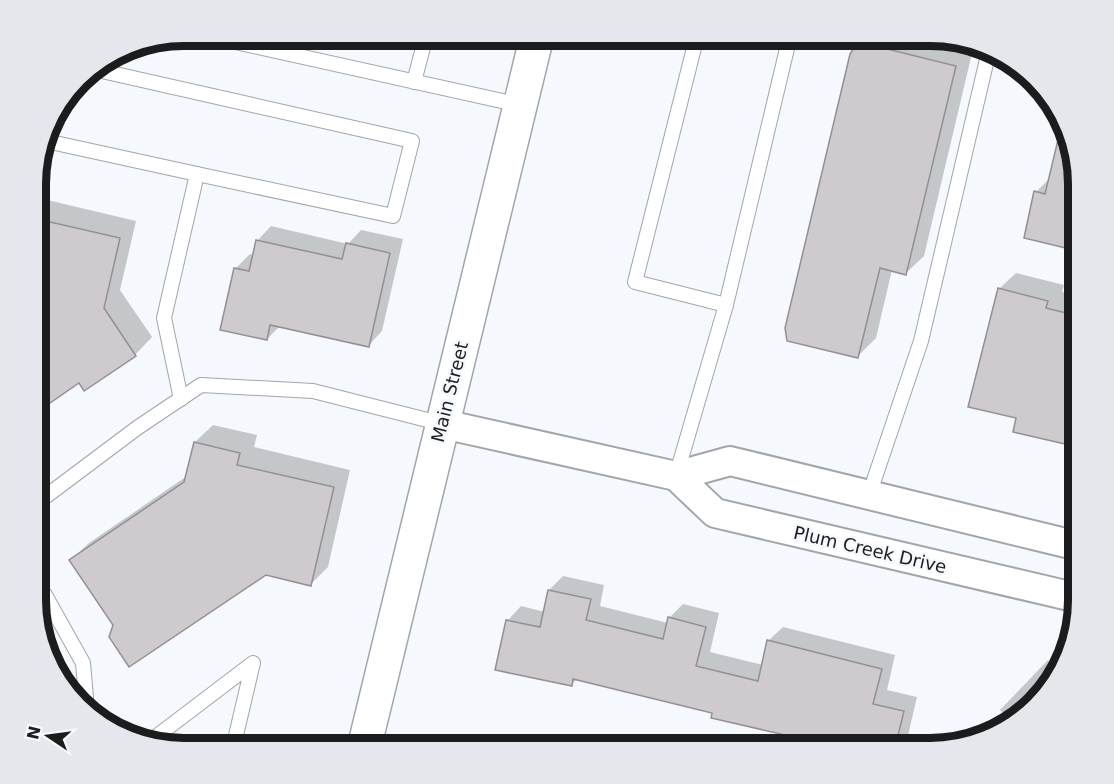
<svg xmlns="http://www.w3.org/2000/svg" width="1114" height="784" viewBox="0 0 1114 784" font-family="'DejaVu Sans',sans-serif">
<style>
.shadow{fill:#0003}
.building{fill:#cfcacd;stroke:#948f93;stroke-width:1.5}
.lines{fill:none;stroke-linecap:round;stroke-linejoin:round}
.service-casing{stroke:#a2a5a9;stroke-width:16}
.minor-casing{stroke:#a2a5a9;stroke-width:32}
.tertiary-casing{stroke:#a2a5a9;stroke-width:36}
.service{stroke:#fff;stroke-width:14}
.minor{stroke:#fff;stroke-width:28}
.tertiary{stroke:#fff;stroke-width:33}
.labels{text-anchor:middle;stroke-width:5;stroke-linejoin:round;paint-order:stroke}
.street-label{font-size:18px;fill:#1b1c1d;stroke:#f5f9fd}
.rim{fill:none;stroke:#1b1c1d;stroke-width:8}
</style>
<rect width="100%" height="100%" fill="#f5f9fd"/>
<g class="shadow">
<polygon points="867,36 923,36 973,49 924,256 906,273 892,270 876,338 858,356 856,47"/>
<polygon points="1051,177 1078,250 1036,192"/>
<polygon points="39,198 136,221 120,290 152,337 135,355 79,381 37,410 37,200"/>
<polygon points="271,226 348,244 361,230 403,239 382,331 368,346 280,326 267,339 222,329 236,268 250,254 254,255 257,241"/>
<polygon points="1016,273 1064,285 1062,292 1078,296 1078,446 1017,417 999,289"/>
<polygon points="213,425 257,435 254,447 350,470 328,567 310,585 265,574 115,625 71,560 89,543 187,476 195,442"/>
<polygon points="563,576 604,585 600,606 668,623 669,618 683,604 719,613 710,652 763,665 768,641 783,627 895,655 887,690 917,697 906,744 902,748 847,748 714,712 577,679 571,685 507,621 521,606 545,612 549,590"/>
<polygon points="1048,660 1056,667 1047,690 1010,720 1000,710"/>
</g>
<g class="building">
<polygon points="863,43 956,66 906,275 880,268 858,358 787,341 785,328 850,54 855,46"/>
<polygon points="1062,123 1078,175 1078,251 1024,238 1034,191 1045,194"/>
<polygon points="37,219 120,238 104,308 136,356 84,391 79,383 37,412"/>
<polygon points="256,240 342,259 346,243 390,253 369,347 270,325 267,340 220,330 234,268 249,271"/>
<polygon points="998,288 1048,301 1046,308 1078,316 1078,447 1013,432 1016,418 968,407"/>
<polygon points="194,442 240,453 237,465 334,487 311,586 266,575 129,667 109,637 113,625 69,560 184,482"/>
<polygon points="548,590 591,599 586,620 663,639 668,617 706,627 696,666 758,681 767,640 882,669 873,704 904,711 895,748 842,748 711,718 712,713 573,679 572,686 495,670 506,620 540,627"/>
</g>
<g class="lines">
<g class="service-casing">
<g id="service">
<polyline points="208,36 520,105"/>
<polyline points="934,36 947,39"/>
<polyline points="93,69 412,141 393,216 197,174 164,318 181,399"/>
<polyline points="414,82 426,36"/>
<polyline points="46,141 197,174"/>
<polyline points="726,305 790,36"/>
<polyline points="676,476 726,305 635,282 697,36"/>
<polyline points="869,495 921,341 988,55"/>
<polyline points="37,503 137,428 201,385 313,391 443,424"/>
<polyline points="37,584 45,595 83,663 87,709"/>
<polyline points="153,739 253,663 233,748"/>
</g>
</g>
<g class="minor-casing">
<g id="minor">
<polyline points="443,424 676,476 730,461 1078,546"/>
<polyline points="676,476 715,513 1078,598"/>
</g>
</g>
<g class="tertiary-casing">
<polyline id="tertiary" points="364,748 537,36"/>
</g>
<use href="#service" class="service"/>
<use href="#minor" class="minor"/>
<use href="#tertiary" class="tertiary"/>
</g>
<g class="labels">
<g class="street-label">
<text transform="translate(450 392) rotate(-76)" y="6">Main Street</text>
<text transform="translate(870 550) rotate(13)" y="6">Plum Creek Drive</text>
</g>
</g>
<path d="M0 0H1114V784H0ZM184 46H930A138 138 0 0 1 1068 184V600A138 138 0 0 1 930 738H184A138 138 0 0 1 46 600V184A138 138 0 0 1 184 46Z" fill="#e4e7eb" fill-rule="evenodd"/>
<path class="rim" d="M184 46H930A138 138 0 0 1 1068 184V600A138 138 0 0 1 930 738H184A138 138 0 0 1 46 600V184A138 138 0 0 1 184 46Z"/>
<g transform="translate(48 736) rotate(283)" stroke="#f5f9fd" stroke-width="4.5" paint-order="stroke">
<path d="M0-4.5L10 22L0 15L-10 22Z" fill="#1b1c1d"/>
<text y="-9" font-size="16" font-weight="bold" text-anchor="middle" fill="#1b1c1d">N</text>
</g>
</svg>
